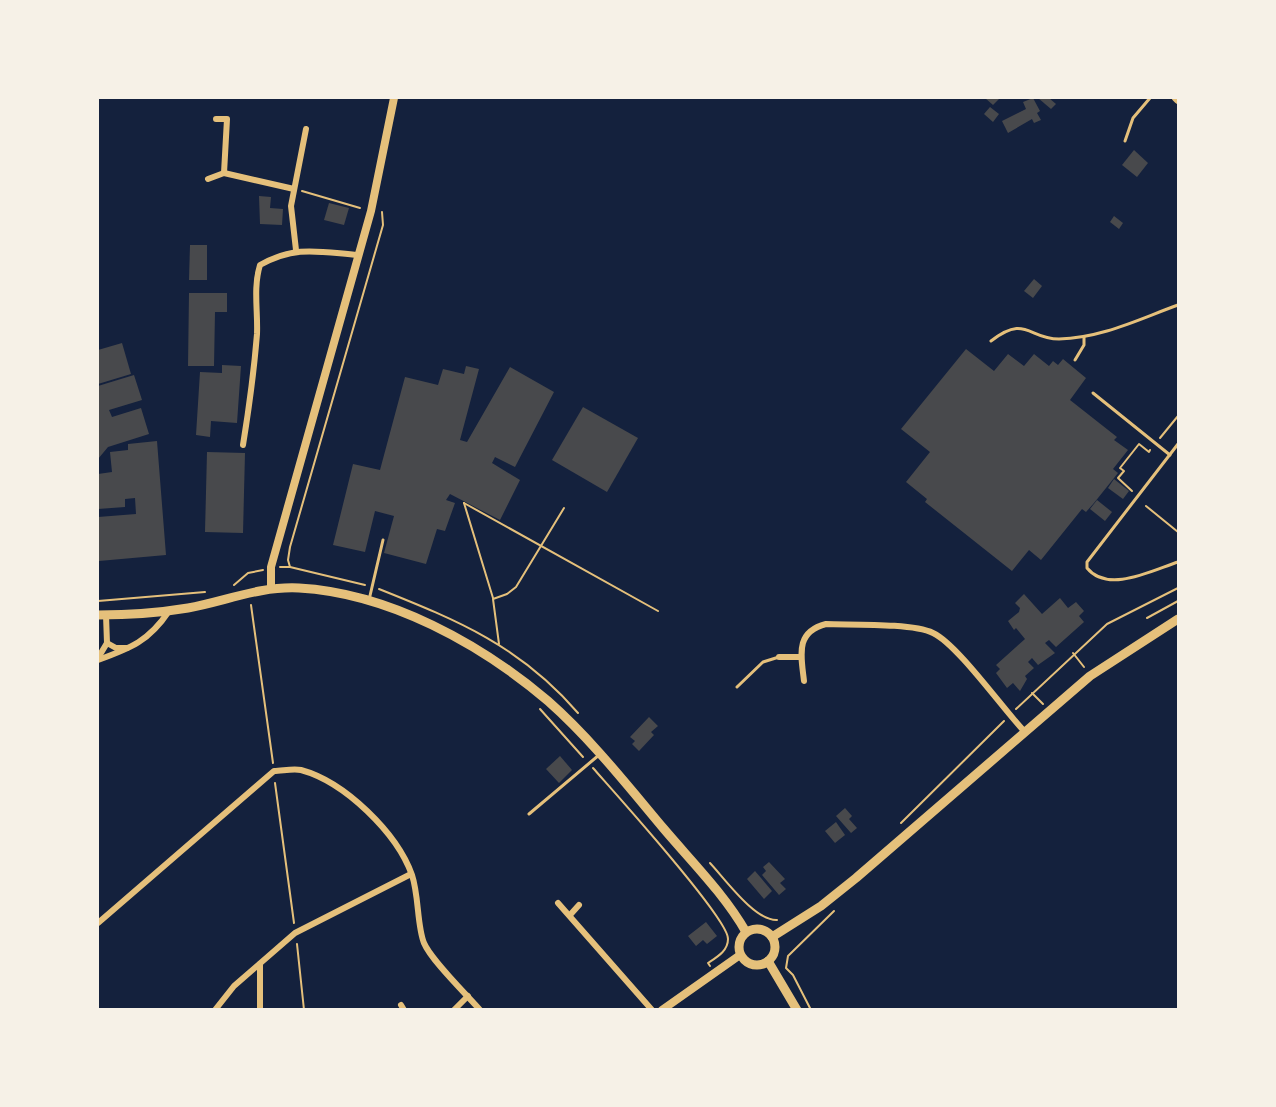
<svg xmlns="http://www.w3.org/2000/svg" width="1276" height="1107" viewBox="0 0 1276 1107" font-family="Arial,sans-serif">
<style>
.building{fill:#48494c}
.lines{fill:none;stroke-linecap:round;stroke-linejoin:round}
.path{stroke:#e5c07b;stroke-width:2}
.service{stroke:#e5c07b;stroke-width:3}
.minor{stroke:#e5c07b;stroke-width:6}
.tertiary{stroke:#e5c07b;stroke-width:8}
.primary{stroke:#e5c07b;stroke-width:9}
</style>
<rect width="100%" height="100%" fill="#14213d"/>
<g class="building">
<polygon points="985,98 1000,98 993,105"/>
<polygon points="1033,98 1040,111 1037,113 1041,120 1034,123 1032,119 1008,133 1002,121 1026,109 1023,102"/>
<polygon points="1038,98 1049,98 1056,104 1051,109"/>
<polygon points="990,107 999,114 993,122 984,114"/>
<polygon points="1134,150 1148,163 1137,177 1122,165"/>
<polygon points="259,196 271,197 270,208 283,209 282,225 260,224"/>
<polygon points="329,203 349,208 344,225 324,220"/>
<polygon points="1114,216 1123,223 1119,229 1110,222"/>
<polygon points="190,245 207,245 207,280 189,280"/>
<polygon points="1034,279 1042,286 1033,298 1024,291"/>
<polygon points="189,293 227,293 227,312 215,312 214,366 188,366"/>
<polygon points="122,343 131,374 98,384 98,350"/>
<polygon points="966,349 994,371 1008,354 1024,366 1034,354 1049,366 1053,361 1058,365 1063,359 1086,378 1070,400 1117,437 1114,440 1128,450 1113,469 1118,473 1094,503 1086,512 1082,509 1041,560 1029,550 1012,571 925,502 927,499 906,482 930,452 901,429"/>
<polygon points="222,365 241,366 237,423 211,421 210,437 196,435 200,372 222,373"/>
<polygon points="466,366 479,369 460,440 467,442 510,367 554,392 515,467 495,457 492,463 520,480 500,520 450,494 446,500 455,503 445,531 437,529 426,564 384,553 394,516 375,511 365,552 333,545 353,464 380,470 405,377 438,385 443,369 464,374"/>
<polygon points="134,375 142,400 109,410 112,417 141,408 149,434 108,447 98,459 98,386"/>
<polygon points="583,407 638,438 607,492 552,460"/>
<polygon points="157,441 166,555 99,561 98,517 136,514 135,498 125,499 125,507 98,509 98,474 112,472 110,452 128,450 128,444"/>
<polygon points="207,452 245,453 243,533 205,532"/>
<polygon points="1114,479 1129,491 1123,499 1108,488"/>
<polygon points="1097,500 1112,512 1105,521 1090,509"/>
<polygon points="1024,594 1042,614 1060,598 1068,608 1076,602 1084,611 1079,616 1084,622 1056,647 1049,640 1045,643 1055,653 1038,665 1032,658 1028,662 1034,668 1025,676 1027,679 1020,691 1013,683 1007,688 996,673 1000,669 996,665 1025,639 1016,628 1014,630 1008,621 1019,612 1020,608 1015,603"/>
<polygon points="649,717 658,726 651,732 654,735 639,751 632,744 635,741 630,737"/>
<polygon points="560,756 572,770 559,783 546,769"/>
<polygon points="845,808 852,816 849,819 857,828 851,833 836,816"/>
<polygon points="836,822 845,835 835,843 825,831"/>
<polygon points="769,862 785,879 780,883 786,889 779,895 762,875 766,871 763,867"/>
<polygon points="755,871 772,891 764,899 747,879"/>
<polygon points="706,922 717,936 707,944 703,940 696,946 688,936"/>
</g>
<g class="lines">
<g class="path">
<polyline points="302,191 360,208"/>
<polyline points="1160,438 1178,416"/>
<polyline points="1132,491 1118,478 1124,471 1120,468 1139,444 1149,452 1150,450"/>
<polyline points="464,503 658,611"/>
<polyline points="464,503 493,598"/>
<polyline points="1146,506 1178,532"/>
<polyline points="280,567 290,567 365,585"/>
<polyline points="290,567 288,560 290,547 383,225 382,212"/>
<polyline points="234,585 248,573 263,570"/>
<path d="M379 589C459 621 520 646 578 713"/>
<polyline points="98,601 205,592"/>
<polyline points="251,605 273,763"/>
<polyline points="1147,618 1178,601"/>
<polyline points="499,644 493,599 507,594 516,587 564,508"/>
<polyline points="1073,653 1084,667"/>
<polyline points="1032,693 1043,704"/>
<polyline points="540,709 583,757"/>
<polyline points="1016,709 1107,624 1178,588"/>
<path d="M593 768C613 791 729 919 728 939 728 951 717 957 708 963L710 966"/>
<polyline points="275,783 294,923"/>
<polyline points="901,823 1004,721"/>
<path d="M710 863C725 879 755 921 777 920"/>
<polyline points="297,944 304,1010"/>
<polyline points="98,1009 98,1010"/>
<polyline points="811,1010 793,975 786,968 788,956 834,911"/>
</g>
<g class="service">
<polyline points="1125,141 1133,118 1150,98"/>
<path d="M991 341C1026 314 1028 339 1059 339 1102 338 1139 319 1178 305"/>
<polyline points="1075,360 1084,345 1084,337"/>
<polyline points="1093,393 1170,455"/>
<path d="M1178 444 1087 562V568C1108 594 1153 570 1178 562"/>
<polyline points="369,600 383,540"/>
<polyline points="737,687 763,662 779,657"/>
<polyline points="529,814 599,755"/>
</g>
<g class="minor">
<polyline points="216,119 227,119 224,173"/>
<polyline points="208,179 224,173 294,189"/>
<polyline points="296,250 291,206 306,129"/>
<path d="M243 445C249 408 254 371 257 334 258 311 253 288 260 265 296 245 319 252 358 255"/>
<polyline points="107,643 116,648 127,648"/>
<polyline points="779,657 801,657"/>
<polyline points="98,658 107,643 106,615"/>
<path d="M98 660C131 648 149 641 169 611"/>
<path d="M804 681C801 655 795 632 826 624 851 625 912 623 933 633 957 644 1003 709 1024 731"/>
<polyline points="558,903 652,1010"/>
<polyline points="570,915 579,905"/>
<path d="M98 923 274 771C282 771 293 768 301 770 345 782 397 833 412 875 419 896 417 926 424 943 431 960 466 994 480 1010"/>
<polyline points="401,1005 404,1010"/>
<polyline points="215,1010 234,986 295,933 411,874"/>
<polyline points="260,1010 260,964"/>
<polyline points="454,1010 468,996"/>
</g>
<g class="tertiary">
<polyline points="1176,98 1178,100"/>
<polyline points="271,589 271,567 371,211 394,98"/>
<polyline points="662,1010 740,955"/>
</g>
<g class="primary">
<path d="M98 615C127 615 158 613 188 608 226 601 260 586 299 588 389 593 481 644 548 701 591 739 627 785 664 829 692 862 725 895 746 932"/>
<circle cx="757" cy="947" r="18"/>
<polyline points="772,937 821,906 856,878 1090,676 1178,619"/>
<polyline points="768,961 797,1010"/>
</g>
</g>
<rect width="1276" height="1107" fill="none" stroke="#f6f1e7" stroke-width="198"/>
</svg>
